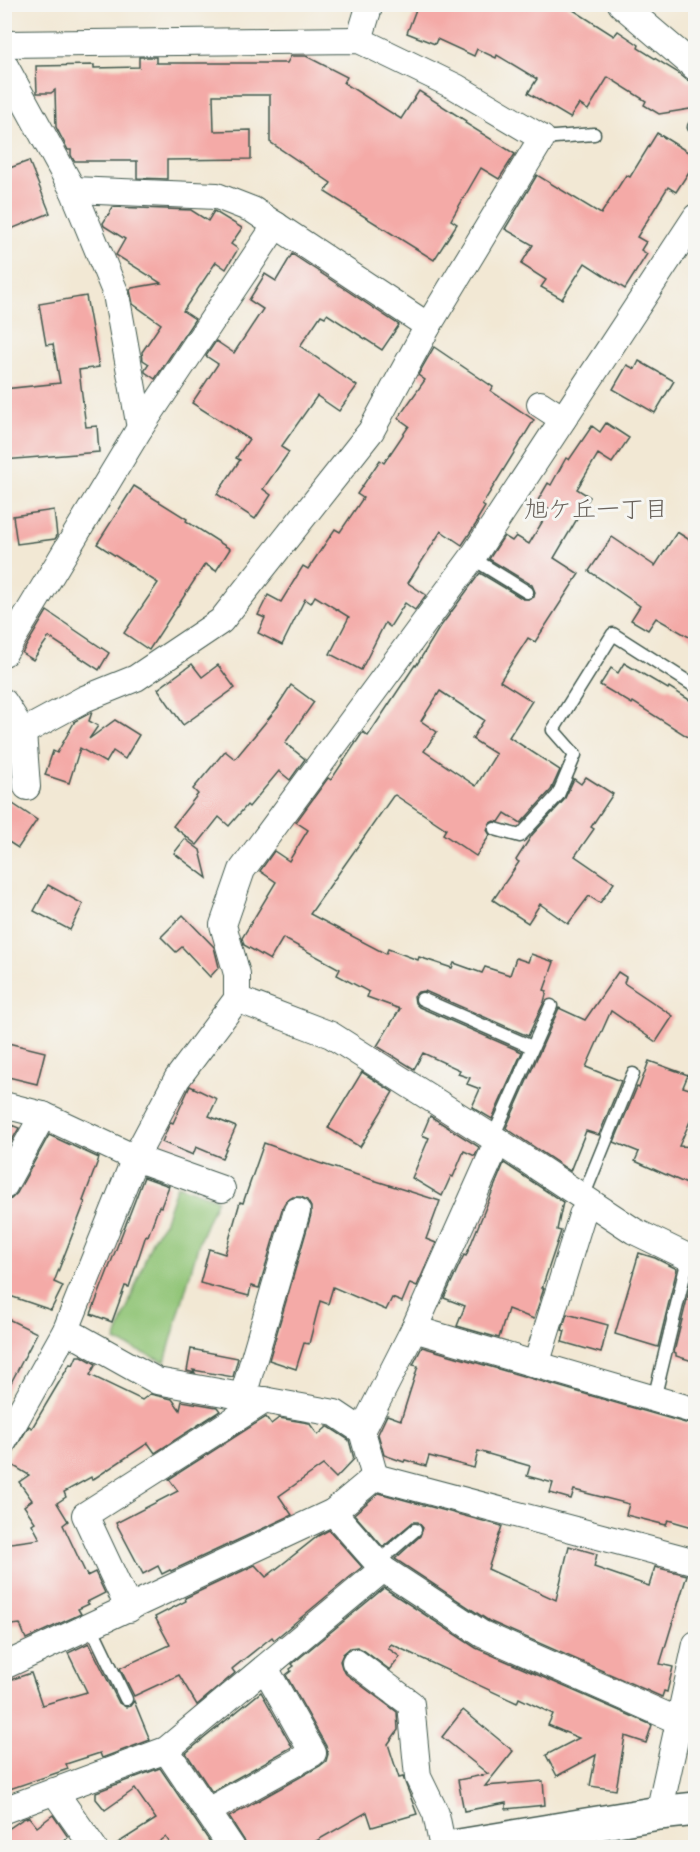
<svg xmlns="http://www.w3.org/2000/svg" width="700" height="1852" viewBox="0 0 700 1852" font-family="'Comic Neue','Klee One',sans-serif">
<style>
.green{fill:#90c476;stroke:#588055;stroke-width:1.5}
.building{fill:#f4aaa7;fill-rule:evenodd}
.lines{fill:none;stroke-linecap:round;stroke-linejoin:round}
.service-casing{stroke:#3f574c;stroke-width:15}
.minor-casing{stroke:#3f574c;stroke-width:28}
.primary-casing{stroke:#3f574c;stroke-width:36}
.service{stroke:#fff;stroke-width:12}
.minor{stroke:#fff;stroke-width:26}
.primary{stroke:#fff;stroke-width:33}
.labels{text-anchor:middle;stroke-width:6;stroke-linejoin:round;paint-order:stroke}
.neighbourhood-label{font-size:24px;fill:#6a635c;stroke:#f6f6f2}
</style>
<rect width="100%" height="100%" fill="#f6f6f2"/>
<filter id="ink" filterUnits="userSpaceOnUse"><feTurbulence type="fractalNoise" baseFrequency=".0167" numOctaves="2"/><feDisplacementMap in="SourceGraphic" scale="12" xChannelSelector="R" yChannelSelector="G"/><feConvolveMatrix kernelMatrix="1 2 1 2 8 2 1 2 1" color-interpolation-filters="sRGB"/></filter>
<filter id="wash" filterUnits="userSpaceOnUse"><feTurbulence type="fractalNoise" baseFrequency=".008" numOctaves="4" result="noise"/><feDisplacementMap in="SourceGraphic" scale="24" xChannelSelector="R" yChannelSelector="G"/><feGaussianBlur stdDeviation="1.35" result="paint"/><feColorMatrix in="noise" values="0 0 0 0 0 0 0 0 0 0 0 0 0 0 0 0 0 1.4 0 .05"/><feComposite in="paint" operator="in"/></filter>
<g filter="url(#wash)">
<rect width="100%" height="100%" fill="#f2e8d4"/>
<polygon class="green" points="177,1185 217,1199 200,1239 165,1362 115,1341 153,1238 164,1223"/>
<g id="blocks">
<g class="building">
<polygon points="418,4 564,4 614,36 618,31 639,45 638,48 677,72 687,80 696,83 696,108 659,114 644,105 646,101 608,77 588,110 579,104 570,118 528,93 537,79 497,55 496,58 477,49 474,56 437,39 435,44 407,33"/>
<polygon points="291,56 306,56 347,77 344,83 401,119 419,91 466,121 465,123 515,154 499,179 481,168 451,220 457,224 434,260 325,192 331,183 270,142 270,95 213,95 214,131 251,130 251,159 167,160 167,179 137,178 137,161 74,161 71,155 71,150 68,150 56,127 55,90 51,93 37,93 36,66 94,65 94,68 139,67 139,57 156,57 156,63 287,63"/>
<polygon points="657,133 696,157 696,161 676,192 668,187 637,237 646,242 641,250 647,254 625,289 585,263 562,299 541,287 546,280 521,264 533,245 505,229 537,175 601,214 626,175 630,177"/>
<polygon points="29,161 50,213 4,232 4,170"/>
<polygon points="113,207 191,210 208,221 214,211 242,228 231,244 238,249 226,269 216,262 183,311 195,319 155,379 145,372 145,370 149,364 143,360 142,352 161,324 133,304 130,290 132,288 161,283 116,255 125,239 104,226 103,223"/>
<polygon points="292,254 399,325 382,350 327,314 325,317 321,315 300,346 357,386 339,411 317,396 281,447 289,452 263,489 271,495 255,519 217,494 240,460 236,458 249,439 192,403 218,364 206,356 216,341 234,353 263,309 249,300 265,274 276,281"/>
<polygon points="86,296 99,367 79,370 86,427 97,426 99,452 4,460 4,389 60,383 53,344 46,345 39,304"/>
<polygon points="434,347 493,387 491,391 534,420 482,505 485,507 477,520 478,521 462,545 441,531 408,583 426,595 415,610 405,603 390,627 385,623 361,670 330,654 349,617 315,596 311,603 305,599 282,645 258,633 265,618 258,615 268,595 281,602 303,566 308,569 335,529 340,532 363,498 357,494 380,460 384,463 409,426 398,418 425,380 418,375"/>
<polygon points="639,361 674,381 655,413 613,389 627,365 635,369"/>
<path d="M606 423 629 438 612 463 598 454 577 489 590 497 554 558 579 574 535 642 528 638 500 681 532 701 509 737 560 770 551 790 521 823 505 813 499 822 494 821 490 823 487 830 490 835 476 856 443 834 446 829 395 795 393 796 310 914 386 954 388 949 418 960 419 957 452 968 454 963 482 973 485 967 510 975 516 958 528 962 531 954 554 962 544 990 547 991 544 1002 528 1036 425 991 418 992 414 996 415 1003 419 1007 522 1052 492 1119 472 1107 480 1089 467 1084 470 1078 458 1074 460 1070 423 1053 414 1069 377 1046 400 1009 367 997 369 992 337 975 340 969 283 938 270 960 244 945 242 938 276 882 260 871 274 851 289 861 308 830 296 822 328 778 331 780 363 732 368 736 415 665 416 666 438 630 480 573 523 599H530L534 597 535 592 532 585 489 559 504 536 512 541 516 536 529 544 550 509 537 502 548 483 551 485 566 458 569 460 592 426 600 432ZM440 691 484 720 472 739 496 754 476 786 424 751 437 732 421 721Z"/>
<polygon points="134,486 187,519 186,521 230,549 216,571 205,564 149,650 124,633 158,583 97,544"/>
<polygon points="54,510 57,536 55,539 17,544 13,516"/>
<polygon points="677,532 696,544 696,641 656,618 648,630 631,620 640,606 589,571 612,537 655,566"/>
<polygon points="47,611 109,653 99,670 49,637 33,660 22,653"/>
<polygon points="624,663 668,689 669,687 696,704 696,742 633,702 632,704 600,685 611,668 618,673"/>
<polygon points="192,664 202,677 218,665 235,688 183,725 158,689"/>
<polygon points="291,685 314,702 285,743 305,759 290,780 279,771 249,807 247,805 229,826 219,817 197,845 173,826 198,794 193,789 225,751 235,759 279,706 278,705"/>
<polygon points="92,712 89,721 98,726 89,739 115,720 139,735 125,759 113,751 106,763 80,748 69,783 45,775 53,751 57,753 75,721"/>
<polygon points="586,777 613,794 591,827 594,829 575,856 614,883 600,903 589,896 568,924 540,904 528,923 493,900 519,862 516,860 532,835 564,800 574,779 581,784"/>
<polygon points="4,798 37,820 18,848 4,839"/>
<polygon points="185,839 200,850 207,878 174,853"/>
<polygon points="48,885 83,904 70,930 34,911"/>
<polygon points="183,915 214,947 219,967 210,977 182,947 176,952 161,937"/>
<polygon points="618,972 626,977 624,983 673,1016 656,1042 611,1011 586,1067 621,1081 599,1135 586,1131 570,1171 506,1128 559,1008 585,1020"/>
<polygon points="4,1042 45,1052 37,1084 4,1076"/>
<polygon points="649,1061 688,1075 683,1087 696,1091 696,1108 679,1146 696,1147 696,1188 635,1161 639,1152 614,1142 637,1087 639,1088"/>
<polygon points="362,1072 393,1092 360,1147 328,1128"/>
<polygon points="190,1086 217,1099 209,1116 236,1127 222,1158 196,1147 193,1155 162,1142 169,1125 171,1122 173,1123"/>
<polygon points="430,1116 479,1147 475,1156 464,1151 453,1177 451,1176 442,1196 412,1178 429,1138 422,1135"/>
<polygon points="4,1122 19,1128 4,1154"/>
<polygon points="49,1135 99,1158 83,1201 85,1202 54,1282 63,1286 51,1310 4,1294 4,1201 11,1199 17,1193"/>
<polygon points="264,1143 319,1163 440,1201 426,1239 436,1243 417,1286 410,1283 402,1302 392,1298 386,1310 333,1287 328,1304 320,1301 309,1344 304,1343 296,1369 269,1360 311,1215 311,1207 307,1200 301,1197 293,1197 286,1201 283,1206 259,1288 251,1286 249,1296 200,1283 209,1249 225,1254 240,1202 243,1203"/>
<polygon points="504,1163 563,1202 557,1230 561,1231 542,1288 544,1288 534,1319 508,1309 499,1338 457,1326 465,1306 444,1298 464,1255 466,1256"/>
<polygon points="144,1177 169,1186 161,1207 159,1206 148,1236 146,1235 129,1287 125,1286 112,1322 91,1314"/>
<polygon points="639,1253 655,1258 677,1269 658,1347 615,1334"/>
<polygon points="693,1275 696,1276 696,1362 676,1356 676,1353 674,1352"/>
<polygon points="567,1314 608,1325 601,1353 562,1342 565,1331 562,1330"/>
<polygon points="4,1317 37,1333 4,1396"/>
<polygon points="422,1347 696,1426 696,1528 668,1520 666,1525 626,1515 629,1504 574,1490 571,1499 550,1493 553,1483 527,1476 530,1466 478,1451 474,1468 429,1456 426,1466 405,1460 404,1462 384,1455 378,1434 387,1415 401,1420 418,1366 413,1365"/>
<polygon points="191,1349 238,1358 233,1377 193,1370 195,1373 187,1371"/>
<polygon points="77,1356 82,1356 96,1364 90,1375 142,1400 150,1394 172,1399 180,1410 182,1401 217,1407 220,1411 155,1453 148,1443 92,1480 91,1477 64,1492 66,1497 57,1503 68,1521 63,1525 87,1576 95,1572 105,1593 87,1602 89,1604 78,1609 81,1614 26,1639 20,1624 4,1626 4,1544 40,1539 32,1524 35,1522 24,1506 32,1500 19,1482 29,1475 7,1462 29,1426 32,1428 70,1364 73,1365"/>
<polygon points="266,1417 271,1424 279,1418 309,1423 318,1435 327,1427 329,1427 349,1440 354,1459 336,1478 323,1465 279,1496 292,1515 171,1571 170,1570 162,1574 158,1566 143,1574 116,1523 178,1491 169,1479"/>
<polygon points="379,1493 502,1526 488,1569 556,1600 569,1546 597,1554 594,1567 649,1586 655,1567 687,1575 660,1664 673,1667 667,1692 664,1691 662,1697 489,1621 395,1559 420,1536 423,1528 418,1522 413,1522 383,1547 354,1514"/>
<polygon points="329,1530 362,1567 274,1640 272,1637 232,1669 235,1673 197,1705 179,1675 134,1696 120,1668 170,1645 155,1617 186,1601 185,1598 255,1565 266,1577 318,1536"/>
<polygon points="384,1588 476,1648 652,1725 646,1743 625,1736 616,1790 590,1786 596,1755 557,1776 546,1755 579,1738 548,1725 553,1714 519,1698 517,1703 391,1644 388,1648 400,1657 390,1670 363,1650 357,1647 350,1648 343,1654 340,1661 342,1668 346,1674 397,1712 398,1730 388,1744 399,1778 403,1777 417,1814 372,1827 367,1812 304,1848 247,1848 244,1840 229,1817 320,1766 326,1761 328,1754 326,1746 286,1675 291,1671 290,1669 294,1666 292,1664"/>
<polygon points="89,1643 119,1703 126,1707 130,1706 134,1701 150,1740 102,1758 100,1753 66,1764 68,1769 4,1791 4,1682 31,1673 42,1705 87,1692 68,1653"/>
<polygon points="261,1692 292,1747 212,1792 186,1753"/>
<polygon points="463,1710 513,1751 485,1786 543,1781 545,1805 506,1809 506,1803 464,1811 458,1780 488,1774 442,1737"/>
<polygon points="160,1768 214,1848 173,1848 166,1837 150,1848 110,1848 156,1819 135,1789 105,1810 96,1799 96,1792"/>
<polygon points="53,1815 68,1837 54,1848 9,1848 4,1841 4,1832 23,1819 29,1817 37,1827"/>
</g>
</g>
</g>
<g filter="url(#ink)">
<use href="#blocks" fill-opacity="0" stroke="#3f574c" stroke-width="1.5"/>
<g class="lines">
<g class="service-casing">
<g id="service">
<polyline points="694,127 696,126"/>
<polyline points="542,138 594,134"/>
<polyline points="472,558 527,592"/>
<polyline points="495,829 520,836 558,795 575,755 553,730 613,634 696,687"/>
<polyline points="422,999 532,1047"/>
<polyline points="493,1137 551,1006"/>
<polyline points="583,1197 633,1074"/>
<polyline points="654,1399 688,1259"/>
<polyline points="378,1562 415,1530"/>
<polyline points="91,1626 126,1699"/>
</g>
</g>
<g class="minor-casing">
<g id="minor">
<polyline points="621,4 696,68"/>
<polyline points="359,40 370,4"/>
<polyline points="4,44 359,40 456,87 542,138 428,326 371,431 221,621 136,678 84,699 23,732"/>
<polyline points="4,64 73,190 116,294 140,428"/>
<polyline points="73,190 217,196 253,210 428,326"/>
<polyline points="540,404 563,419"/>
<polyline points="4,653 140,428 276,225"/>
<polyline points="4,702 23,732 27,787"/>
<polyline points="237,999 331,1035 498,1141 634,1231 696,1261"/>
<polyline points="4,1105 43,1115 135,1158 222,1189"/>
<polyline points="4,1186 43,1115"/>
<polyline points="414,1329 696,1411"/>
<polyline points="66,1330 157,1381 335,1413 362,1431 375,1477"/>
<polyline points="536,1365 582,1215"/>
<polyline points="243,1396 297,1211"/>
<polyline points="362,1431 414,1329 498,1141"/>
<polyline points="4,1441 66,1330 135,1158 177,1079 237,999 237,974 223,925 242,870 472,558 696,217"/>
<polyline points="375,1477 696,1562"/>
<polyline points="333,1512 383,1569 482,1634 679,1721"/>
<polyline points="129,1609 85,1515 265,1400"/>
<polyline points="355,1662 411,1704 418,1777 436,1814 443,1848"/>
<polyline points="4,1666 333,1512 375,1477"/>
<polyline points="166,1750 232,1848"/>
<polyline points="54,1791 94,1848"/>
<polyline points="4,1810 166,1750 383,1569"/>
<polyline points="208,1811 313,1753 265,1668"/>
<polyline points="659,1813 696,1644"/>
</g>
</g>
<g class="primary-casing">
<polyline id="primary" points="447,1848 659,1813 696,1809"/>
</g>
<use href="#service" class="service"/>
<use href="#minor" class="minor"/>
<use href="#primary" class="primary"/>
</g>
</g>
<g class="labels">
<g class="neighbourhood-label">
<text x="596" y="517">旭ケ丘一丁目</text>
</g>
</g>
<rect width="700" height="1852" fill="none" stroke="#f6f6f2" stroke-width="24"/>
</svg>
